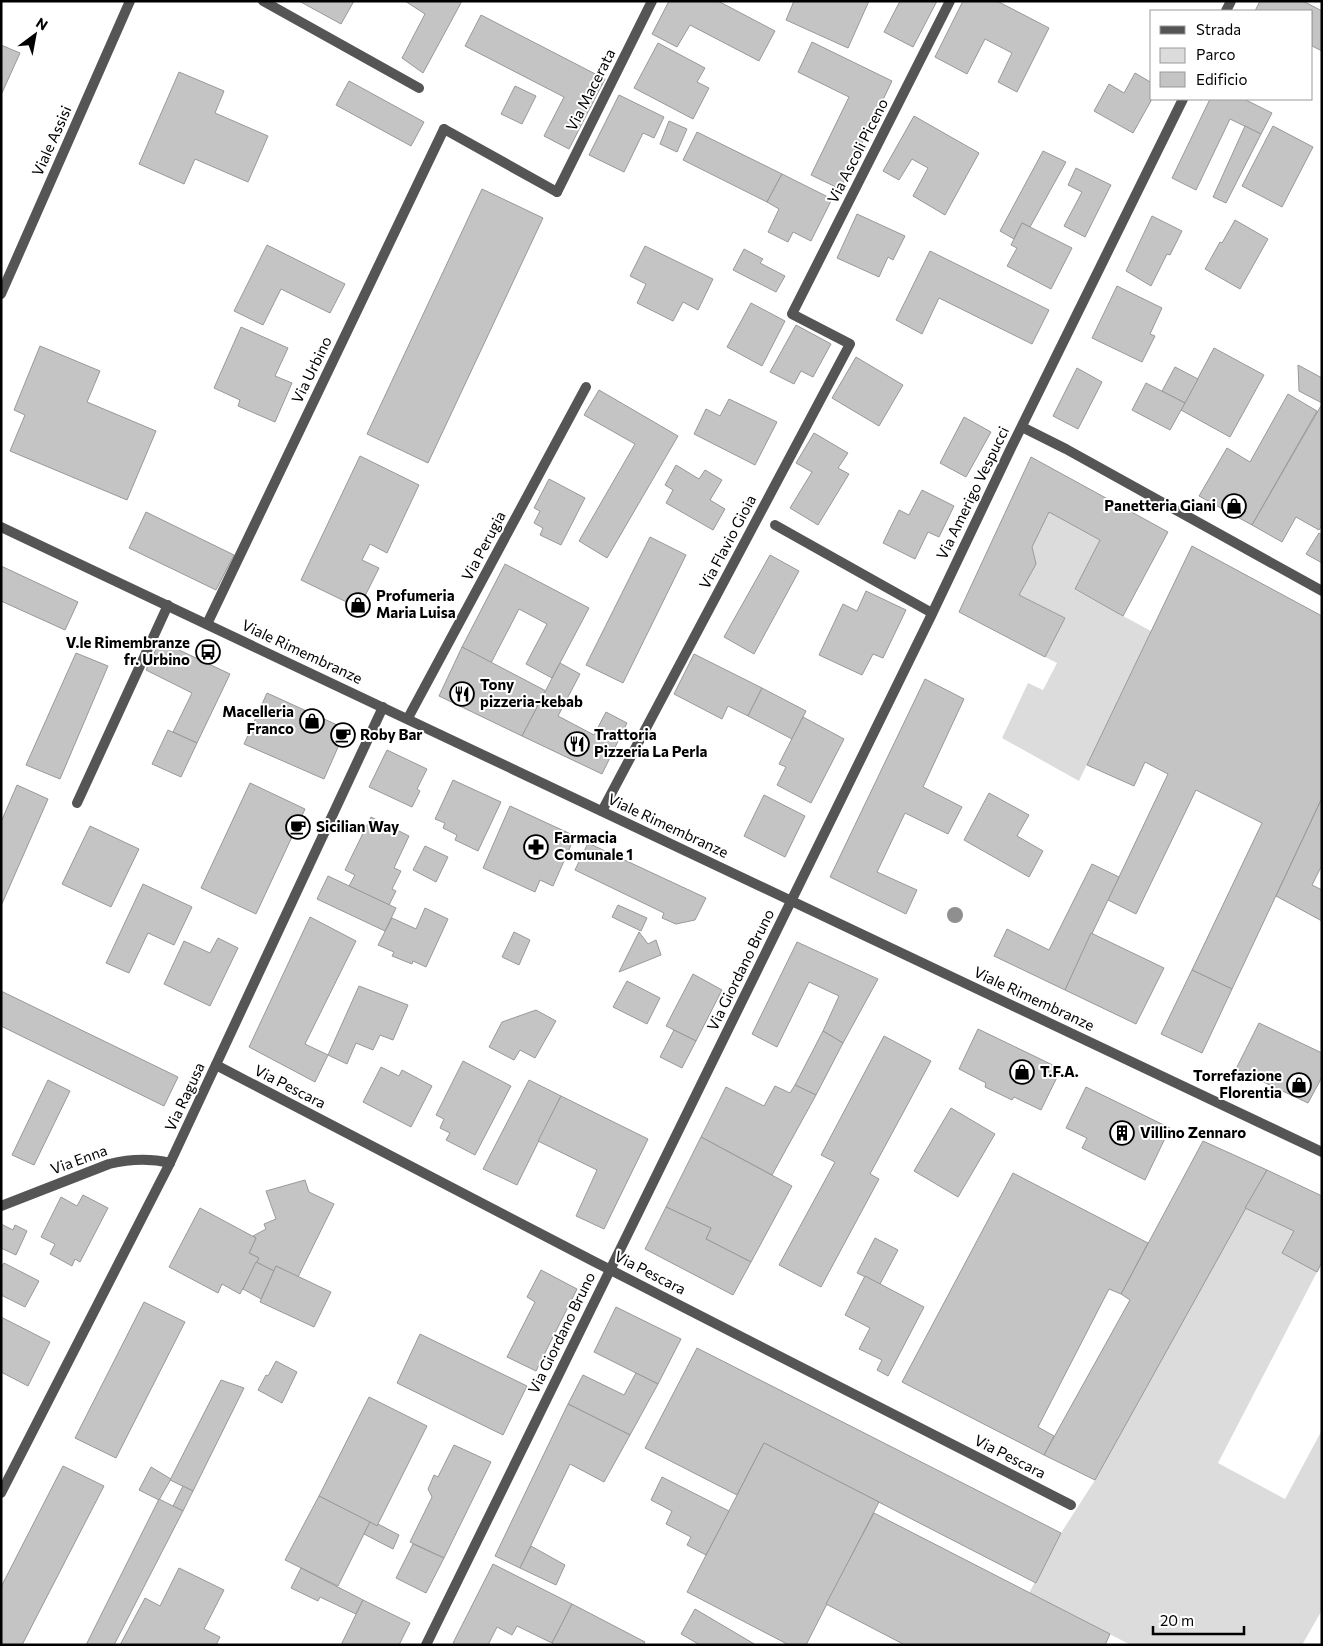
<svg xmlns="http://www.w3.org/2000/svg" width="1323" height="1646" viewBox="0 0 1323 1646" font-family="Commissioner,sans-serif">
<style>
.green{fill:#dcdcdc}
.building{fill:#c4c4c4;stroke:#999}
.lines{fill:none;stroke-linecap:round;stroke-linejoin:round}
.service{stroke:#555;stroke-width:10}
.minor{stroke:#555;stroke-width:10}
.tertiary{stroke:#555;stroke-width:10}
.tree{fill:#8f8f8f}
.labels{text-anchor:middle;stroke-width:4;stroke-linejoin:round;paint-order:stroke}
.street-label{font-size:15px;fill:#000;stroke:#fff}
.poi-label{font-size:15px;font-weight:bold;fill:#000;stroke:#fff;text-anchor:start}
</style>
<rect width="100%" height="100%" fill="#fff"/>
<g class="green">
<polygon points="1049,512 1100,540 1075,590 1151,631 1079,781 1002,738 1028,683 1043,690 1057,663 1045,657 1065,618 1019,595 1036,564 1032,547"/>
<polygon points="1245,1208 1294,1231 1282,1253 1317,1272 1218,1463 1285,1499 1322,1430 1322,1610 1302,1645 1131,1645 1029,1593 1061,1533 1095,1480"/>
</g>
<g class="building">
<polygon points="299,1 354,1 341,24"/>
<polygon points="405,1 462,1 423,73 402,58 425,14"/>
<polygon points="669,1 718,1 775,31 759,61 690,25 677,47 652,34"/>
<polygon points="794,1 869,1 848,48 786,20"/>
<polygon points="900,1 937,1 913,47 884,32"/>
<polygon points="963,1 997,1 1049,28 1017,92 998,82 1012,53 985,39 967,74 935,57"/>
<polygon points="1260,1 1303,1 1322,11 1322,51 1312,46 1312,11 1255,11"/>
<polygon points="481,15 605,79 569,149 544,136 564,97 465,46"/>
<polygon points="812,42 892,81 840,189 811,175 849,97 798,72"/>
<polygon points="658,43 705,68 697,82 709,88 693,119 634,88"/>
<polygon points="1,45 20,53 1,95"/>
<polygon points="179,72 224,91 215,113 268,136 248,182 195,159 184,184 139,164"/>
<polygon points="1135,73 1152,83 1152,99 1133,133 1094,111 1109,84 1124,93"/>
<polygon points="349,81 424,122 411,146 336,105"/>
<polygon points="515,86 536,96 522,124 501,114"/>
<polygon points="619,95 664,117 654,138 643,133 624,172 589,155"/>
<polygon points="1210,99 1244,99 1272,113 1261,134 1230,119 1196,190 1172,178"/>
<polygon points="914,116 979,153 945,215 913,196 928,168 912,159 899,180 883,171"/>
<polygon points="669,121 687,129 677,152 660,144"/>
<polygon points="1245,126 1261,134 1226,203 1213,197"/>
<polygon points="1273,126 1313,147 1282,207 1242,186"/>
<polygon points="697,132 782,174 767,202 683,160"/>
<polygon points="1043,151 1066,162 1030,227 1022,223 1014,239 1000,231"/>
<polygon points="1076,168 1111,185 1085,237 1064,226 1082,192 1068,185"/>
<polygon points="782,174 832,199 811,241 793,232 788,242 768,232 779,209 767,202"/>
<polygon points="482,189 543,218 428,463 367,434"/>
<polygon points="857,214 905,236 893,260 888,257 879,277 837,258"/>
<polygon points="1152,216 1182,231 1170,255 1167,254 1151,286 1126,271"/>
<polygon points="1235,220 1268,239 1240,289 1205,269 1220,242 1222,243"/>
<polygon points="1022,223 1072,248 1051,289 1007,266 1017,248 1011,245"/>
<polygon points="267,245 345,284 330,313 281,289 263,325 234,311"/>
<polygon points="645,246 713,279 698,310 683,302 673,321 637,303 646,284 630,276"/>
<polygon points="744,249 763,259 760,263 785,276 776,292 733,270"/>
<polygon points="930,251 1049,310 1032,344 939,298 922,334 896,320"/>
<polygon points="1117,286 1162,308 1150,334 1155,336 1142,362 1092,338"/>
<polygon points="751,303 785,321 762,366 727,347"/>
<polygon points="796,325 831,344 813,377 801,371 794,384 770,372"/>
<polygon points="241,327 288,348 275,376 292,383 275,422 238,406 240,400 214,388"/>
<polygon points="40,346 100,371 87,402 156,431 127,500 10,451 25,415 14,410"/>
<polygon points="1214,348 1264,375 1230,437 1181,410"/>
<polygon points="856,357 903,385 879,426 832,398"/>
<polygon points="1298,365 1322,378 1322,403 1299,391"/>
<polygon points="1175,367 1198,379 1185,403 1162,391"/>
<polygon points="1077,368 1102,382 1078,429 1053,416"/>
<polygon points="1146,383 1185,403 1170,430 1132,410"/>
<polygon points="599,390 678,436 607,558 579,541 635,444 584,415"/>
<polygon points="1288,394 1317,411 1252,525 1199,496 1227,448 1250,462"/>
<polygon points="729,399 777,422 755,465 694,434 706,409 720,416"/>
<polygon points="1322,404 1322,525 1319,530 1296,517 1282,542 1252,525"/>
<polygon points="964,417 991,432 966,477 940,463"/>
<polygon points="814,433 848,453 838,468 849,474 818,525 790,508 812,472 796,463"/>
<polygon points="360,456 419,485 387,553 370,544 362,560 379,568 359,608 301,580"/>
<polygon points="1031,457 1168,532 1123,616 1075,589 1100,540 1049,512 1032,547 1036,564 1019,595 1065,618 1045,657 959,612"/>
<polygon points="676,465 699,479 705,470 722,480 710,500 725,509 713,530 666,503 673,490 665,485"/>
<polygon points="549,479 585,498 561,545 540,535 543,528 534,523 540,511 534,508"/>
<polygon points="922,490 954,506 939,537 928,532 915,559 883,543 899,510 909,515"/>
<polygon points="146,512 234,555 216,590 129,548"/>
<polygon points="1319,533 1322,535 1322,563 1306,554"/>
<polygon points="650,537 686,555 623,683 586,665"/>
<polygon points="1192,546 1322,616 1322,798 1232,989 1192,970 1262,823 1196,790 1136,914 1108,900 1168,774 1145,762 1134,786 1087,765"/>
<polygon points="770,555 799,571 754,654 724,637"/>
<polygon points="505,564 589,608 552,678 526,664 547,624 519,609 491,663 462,647"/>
<polygon points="1,566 78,602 65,630 1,601"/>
<polygon points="866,591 906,610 883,658 873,654 862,675 819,655 843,604 857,611"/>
<polygon points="160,641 230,674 197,743 173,732 192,693 146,670"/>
<polygon points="462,647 546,691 522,736 439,696"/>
<polygon points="76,653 108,666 60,779 26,765"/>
<polygon points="694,654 762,688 748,716 728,706 722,719 674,694"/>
<polygon points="560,663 580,674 558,716 594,735 606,712 627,723 602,774 522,736"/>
<polygon points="925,679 964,699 923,787 962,807 948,834 905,813 877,872 917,890 906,914 830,877"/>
<polygon points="762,688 806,711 792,739 748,716"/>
<polygon points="267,693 346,729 324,779 244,744"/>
<polygon points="803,717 844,739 811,803 777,785 786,767 779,764"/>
<polygon points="168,730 197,743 181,777 152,764"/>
<polygon points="387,750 427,769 417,789 420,791 412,807 369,787"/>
<polygon points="453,780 501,802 478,851 455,840 457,835 443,828 445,823 435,819"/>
<polygon points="250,783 305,809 256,914 201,888"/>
<polygon points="17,785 48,799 1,906 1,822"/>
<polygon points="989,793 1029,815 1017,836 1043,851 1029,877 964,840"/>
<polygon points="764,795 805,816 785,857 744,836"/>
<polygon points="1322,798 1322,865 1312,885 1322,890 1322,921 1276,896"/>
<polygon points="510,806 575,836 553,886 540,880 535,892 483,868"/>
<polygon points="371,817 409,836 394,868 401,871 392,889 396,891 389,905 349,886 355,875 345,870"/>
<polygon points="90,826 139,849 111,907 62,884"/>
<polygon points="588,843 706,898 695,920 676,924 662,918 664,913 575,870"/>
<polygon points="425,846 448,857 436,882 413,870"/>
<polygon points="1092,864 1119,877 1065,990 994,956 1007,929 1049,950"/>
<polygon points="328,876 396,908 385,931 317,899"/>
<polygon points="143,884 192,907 174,945 148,933 129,973 106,963"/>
<polygon points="618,905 647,918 641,931 612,917"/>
<polygon points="425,908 448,919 426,967 413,961 412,964 392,956 394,952 378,945 392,918 416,929"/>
<polygon points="310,917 356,941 305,1044 328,1055 315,1082 249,1047"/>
<polygon points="514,932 530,940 519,965 502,957"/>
<polygon points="639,932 648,944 656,940 661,955 619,972"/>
<polygon points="1091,933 1164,968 1136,1024 1065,990"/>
<polygon points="218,938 238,948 210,1006 164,984 184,941 210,953"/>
<polygon points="797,942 878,979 843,1043 823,1031 839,996 809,982 777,1047 752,1034"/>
<polygon points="1192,970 1232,989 1202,1053 1161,1034"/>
<polygon points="693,974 722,990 696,1041 666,1026"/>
<polygon points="627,981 660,998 647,1024 613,1007"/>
<polygon points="359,986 408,1005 393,1040 380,1035 373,1050 356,1043 347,1064 328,1055"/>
<polygon points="1,991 178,1077 164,1106 1,1026"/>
<polygon points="536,1010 556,1021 535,1058 520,1050 514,1060 489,1047 502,1022"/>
<polygon points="1259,1023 1322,1053 1322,1077 1308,1103 1236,1069"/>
<polygon points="978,1029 1061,1069 1041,1110 1014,1097 1012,1100 985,1087 986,1083 959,1069"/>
<polygon points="674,1030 696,1041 682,1068 660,1057"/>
<polygon points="823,1031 843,1043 816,1095 795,1085"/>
<polygon points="884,1036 931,1061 870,1174 879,1179 821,1287 779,1265 835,1162 821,1155"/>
<polygon points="463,1061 511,1086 475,1155 446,1140 450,1133 440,1128 444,1119 436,1115"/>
<polygon points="381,1067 399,1076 402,1070 432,1086 411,1127 363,1102"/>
<polygon points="48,1080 70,1091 34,1165 12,1155"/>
<polygon points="529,1080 561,1096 517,1185 483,1169"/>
<polygon points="795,1085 816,1095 772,1175 701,1137 726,1087 764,1106 775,1086 790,1093"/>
<polygon points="1086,1087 1170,1128 1145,1180 1082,1148 1087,1138 1066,1128"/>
<polygon points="561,1096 648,1139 604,1229 576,1216 597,1170 538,1141"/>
<polygon points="951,1108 995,1134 958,1197 914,1171"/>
<polygon points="701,1137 792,1186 751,1262 706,1239 711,1228 666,1207"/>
<polygon points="1203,1141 1267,1170 1095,1480 1044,1455 1130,1300 1121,1294"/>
<polygon points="1267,1170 1322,1196 1322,1262 1317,1272 1282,1253 1294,1231 1245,1208"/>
<polygon points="1013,1173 1148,1243 1121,1294 1109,1289 1038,1427 1054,1436 1044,1455 902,1382"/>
<polygon points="305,1180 309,1192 334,1204 298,1277 276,1266 274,1271 256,1262 259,1258 249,1253 256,1238 253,1236 266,1229 264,1224 276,1219 266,1191"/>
<polygon points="83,1195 108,1208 80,1262 75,1259 72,1266 50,1254 55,1244 41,1237 61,1197 77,1206"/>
<polygon points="666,1207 711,1228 706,1239 751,1262 733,1295 645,1249"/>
<polygon points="200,1208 256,1238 249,1253 259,1258 240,1294 222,1284 218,1293 169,1267"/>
<polygon points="1,1224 13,1230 15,1225 27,1231 16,1255 1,1248"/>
<polygon points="875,1238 898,1250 880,1284 857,1273"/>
<polygon points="256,1262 274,1271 261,1299 243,1289"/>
<polygon points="4,1263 39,1281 25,1307 1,1295 1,1268"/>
<polygon points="276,1266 331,1292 314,1327 260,1302"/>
<polygon points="541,1270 577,1289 536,1371 507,1357 535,1302 527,1297"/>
<polygon points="865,1276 924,1307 888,1376 877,1370 882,1360 859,1349 870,1328 845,1315"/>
<polygon points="144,1302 185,1322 116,1458 75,1438"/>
<polygon points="616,1307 681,1339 658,1384 594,1352"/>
<polygon points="1,1317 50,1342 28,1386 1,1372"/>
<polygon points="420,1334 527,1386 503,1435 397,1383"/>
<polygon points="697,1348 1061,1533 1036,1583 764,1443 737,1495 645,1448"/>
<polygon points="276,1361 297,1372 282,1403 258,1390 266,1375 268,1376"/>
<polygon points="636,1373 658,1384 630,1435 568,1404 583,1375 624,1395"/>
<polygon points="221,1380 244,1388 193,1491 170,1480"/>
<polygon points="369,1397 427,1426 377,1526 319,1496"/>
<polygon points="568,1404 630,1435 604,1482 570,1464 520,1568 495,1556"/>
<polygon points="764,1443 879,1502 806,1645 789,1645 687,1592"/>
<polygon points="454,1445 491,1462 444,1558 410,1542 432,1497 428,1489 434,1475 438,1477"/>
<polygon points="63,1466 104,1486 22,1645 3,1645 1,1644 1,1587"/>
<polygon points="151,1467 171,1479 159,1500 139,1490"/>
<polygon points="662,1477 729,1511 706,1555 687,1545 691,1537 666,1524 672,1511 651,1500"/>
<polygon points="183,1486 193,1491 183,1511 173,1506"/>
<polygon points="319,1496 370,1522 338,1586 285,1560"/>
<polygon points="159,1499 183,1511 114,1645 86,1645"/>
<polygon points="874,1513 1110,1634 1105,1645 905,1645 826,1604"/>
<polygon points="370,1522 377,1526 378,1524 399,1535 393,1549 364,1534"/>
<polygon points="413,1544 444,1558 426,1593 396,1578"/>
<polygon points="531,1546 565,1565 556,1585 520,1568"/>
<polygon points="493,1564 572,1604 552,1643 517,1626 512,1635 497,1627 488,1645 456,1645 453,1643"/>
<polygon points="179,1568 224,1590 204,1629 220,1637 216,1645 120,1645 145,1598 160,1606"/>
<polygon points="301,1568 363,1600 356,1614 320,1597 318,1601 291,1588"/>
<polygon points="363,1600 410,1623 399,1645 341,1645"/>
<polygon points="572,1604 645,1642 643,1645 554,1645 552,1643"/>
<polygon points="695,1609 756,1645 700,1645 681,1634"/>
</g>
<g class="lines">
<g class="service">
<polyline points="263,1 419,88"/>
<polyline points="444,129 557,192"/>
<polyline points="775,525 932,613"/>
<polyline points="408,718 586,387"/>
<polyline points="77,803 168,605"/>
</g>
<g class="minor">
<polyline points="1226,11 1231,1"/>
<polyline points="557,192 652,1"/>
<polyline points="1,294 130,1"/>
<polyline points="1022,427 1066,449 1322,591"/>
<polyline points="207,624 444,129"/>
<polyline points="602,811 850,344 792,314 950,1"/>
<polyline points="216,1065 593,1261 1071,1505"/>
<path d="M1 1206 109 1164C130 1159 149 1158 170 1163"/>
<polyline points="1,1493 170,1163 383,707"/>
<polyline points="426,1645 931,616 1011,448 1183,99"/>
</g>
<polyline class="tertiary" points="1,527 1322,1152"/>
</g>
<circle class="tree" cx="955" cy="915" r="8"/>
<defs>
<g id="shop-ring" transform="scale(1.25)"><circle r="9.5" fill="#fff" stroke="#000" stroke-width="1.5"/><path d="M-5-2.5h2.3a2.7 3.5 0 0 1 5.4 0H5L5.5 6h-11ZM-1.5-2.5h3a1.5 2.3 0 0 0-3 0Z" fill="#000"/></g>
<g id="bus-ring" transform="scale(1.25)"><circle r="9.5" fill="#fff" stroke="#000" stroke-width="1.5"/><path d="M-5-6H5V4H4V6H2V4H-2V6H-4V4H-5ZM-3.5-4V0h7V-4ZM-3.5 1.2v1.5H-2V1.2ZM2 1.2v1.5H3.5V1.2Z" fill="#000"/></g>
<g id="restaurant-ring" transform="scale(1.25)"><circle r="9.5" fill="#fff" stroke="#000" stroke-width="1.5"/><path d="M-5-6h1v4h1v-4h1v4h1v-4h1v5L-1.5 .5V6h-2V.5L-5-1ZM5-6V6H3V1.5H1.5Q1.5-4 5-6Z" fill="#000"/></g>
<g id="cafe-ring" transform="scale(1.25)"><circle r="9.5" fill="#fff" stroke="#000" stroke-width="1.5"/><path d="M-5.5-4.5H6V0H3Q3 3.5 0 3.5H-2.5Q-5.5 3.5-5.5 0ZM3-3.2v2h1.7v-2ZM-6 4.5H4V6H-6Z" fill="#000"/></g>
<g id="pharmacy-ring" transform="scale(1.25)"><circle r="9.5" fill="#fff" stroke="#000" stroke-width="1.5"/><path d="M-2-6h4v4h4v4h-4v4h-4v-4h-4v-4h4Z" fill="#000"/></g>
<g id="building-ring" transform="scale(1.25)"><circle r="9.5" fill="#fff" stroke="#000" stroke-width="1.5"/><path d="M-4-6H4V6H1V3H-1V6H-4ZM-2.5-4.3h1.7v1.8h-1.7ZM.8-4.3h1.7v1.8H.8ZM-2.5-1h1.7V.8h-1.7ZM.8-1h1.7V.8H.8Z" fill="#000"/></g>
</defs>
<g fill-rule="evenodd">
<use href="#shop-ring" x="1234" y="506"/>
<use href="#shop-ring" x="358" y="605"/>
<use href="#bus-ring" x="208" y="652"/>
<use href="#restaurant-ring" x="462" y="694"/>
<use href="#shop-ring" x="312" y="721"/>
<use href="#cafe-ring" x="343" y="735"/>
<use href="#restaurant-ring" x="577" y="744"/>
<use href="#cafe-ring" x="298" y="827"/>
<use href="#pharmacy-ring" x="536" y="847"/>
<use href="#shop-ring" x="1022" y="1072"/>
<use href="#shop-ring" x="1299" y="1085"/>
<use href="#building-ring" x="1122" y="1133"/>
</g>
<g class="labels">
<g class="street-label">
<text transform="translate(591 90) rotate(-63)" y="5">Via Macerata</text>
<text transform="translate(52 141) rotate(-66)" y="5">Viale Assisi</text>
<text transform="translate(858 151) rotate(-63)" y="5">Via Ascoli Piceno</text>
<text transform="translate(312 370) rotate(-64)" y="5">Via Urbino</text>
<text transform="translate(973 493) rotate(-64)" y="5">Via Amerigo Vespucci</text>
<text transform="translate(728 542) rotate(-62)" y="5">Via Flavio Gioia</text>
<text transform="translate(484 546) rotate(-62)" y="5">Via Perugia</text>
<text transform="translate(302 652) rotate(25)" y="5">Viale Rimembranze</text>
<text transform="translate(668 826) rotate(25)" y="5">Viale Rimembranze</text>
<text transform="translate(741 970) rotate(-64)" y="5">Via Giordano Bruno</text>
<text transform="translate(1034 999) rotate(25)" y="5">Viale Rimembranze</text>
<text transform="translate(290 1087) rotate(27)" y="5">Via Pescara</text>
<text transform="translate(185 1097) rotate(-65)" y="5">Via Ragusa</text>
<text transform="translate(79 1160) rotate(-20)" y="5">Via Enna</text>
<text transform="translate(650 1273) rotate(27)" y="5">Via Pescara</text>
<text transform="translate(562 1333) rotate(-64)" y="5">Via Giordano Bruno</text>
<text transform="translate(1010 1457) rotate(27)" y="5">Via Pescara</text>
</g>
<g class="poi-label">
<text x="1216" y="511" text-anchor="end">Panetteria Giani</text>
<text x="376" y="601">Profumeria<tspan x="376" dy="17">Maria Luisa</tspan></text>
<text x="190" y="648" text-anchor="end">V.le Rimembranze<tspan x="190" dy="17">fr. Urbino</tspan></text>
<text x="480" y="690">Tony<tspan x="480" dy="17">pizzeria-kebab</tspan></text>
<text x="294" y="717" text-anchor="end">Macelleria<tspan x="294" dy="17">Franco</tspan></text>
<text x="360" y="740">Roby Bar</text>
<text x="594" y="740">Trattoria<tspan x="594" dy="17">Pizzeria La Perla</tspan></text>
<text x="316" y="832">Sicilian Way</text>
<text x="554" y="843">Farmacia<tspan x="554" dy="17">Comunale 1</tspan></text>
<text x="1040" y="1077">T.F.A.</text>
<text x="1282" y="1081" text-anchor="end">Torrefazione<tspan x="1282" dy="17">Florentia</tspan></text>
<text x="1140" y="1138">Villino Zennaro</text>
</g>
</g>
<rect width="1323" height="1646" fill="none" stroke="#000000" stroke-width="5"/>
<rect x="1150" y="10" width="162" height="90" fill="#ffffff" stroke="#999999"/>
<rect x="1160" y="26" width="25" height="8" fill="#555555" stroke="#999999"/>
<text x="1196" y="35" font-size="15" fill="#000000">Strada</text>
<rect x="1160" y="48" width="25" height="15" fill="#dcdcdc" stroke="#999999"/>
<text x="1196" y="60" font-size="15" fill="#000000">Parco</text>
<rect x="1160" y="72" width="25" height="15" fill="#c4c4c4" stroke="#999999"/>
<text x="1196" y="85" font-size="15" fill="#000000">Edificio</text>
<g transform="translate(35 35) rotate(32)" stroke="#ffffff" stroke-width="4" paint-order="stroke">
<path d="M0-4L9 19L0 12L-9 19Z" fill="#000000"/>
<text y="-8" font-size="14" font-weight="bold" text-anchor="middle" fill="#000000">N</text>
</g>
<path d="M1153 1626v8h91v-8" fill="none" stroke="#000000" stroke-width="2.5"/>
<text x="1160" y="1626" font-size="15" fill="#000000" stroke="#ffffff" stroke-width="4" paint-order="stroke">20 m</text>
</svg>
